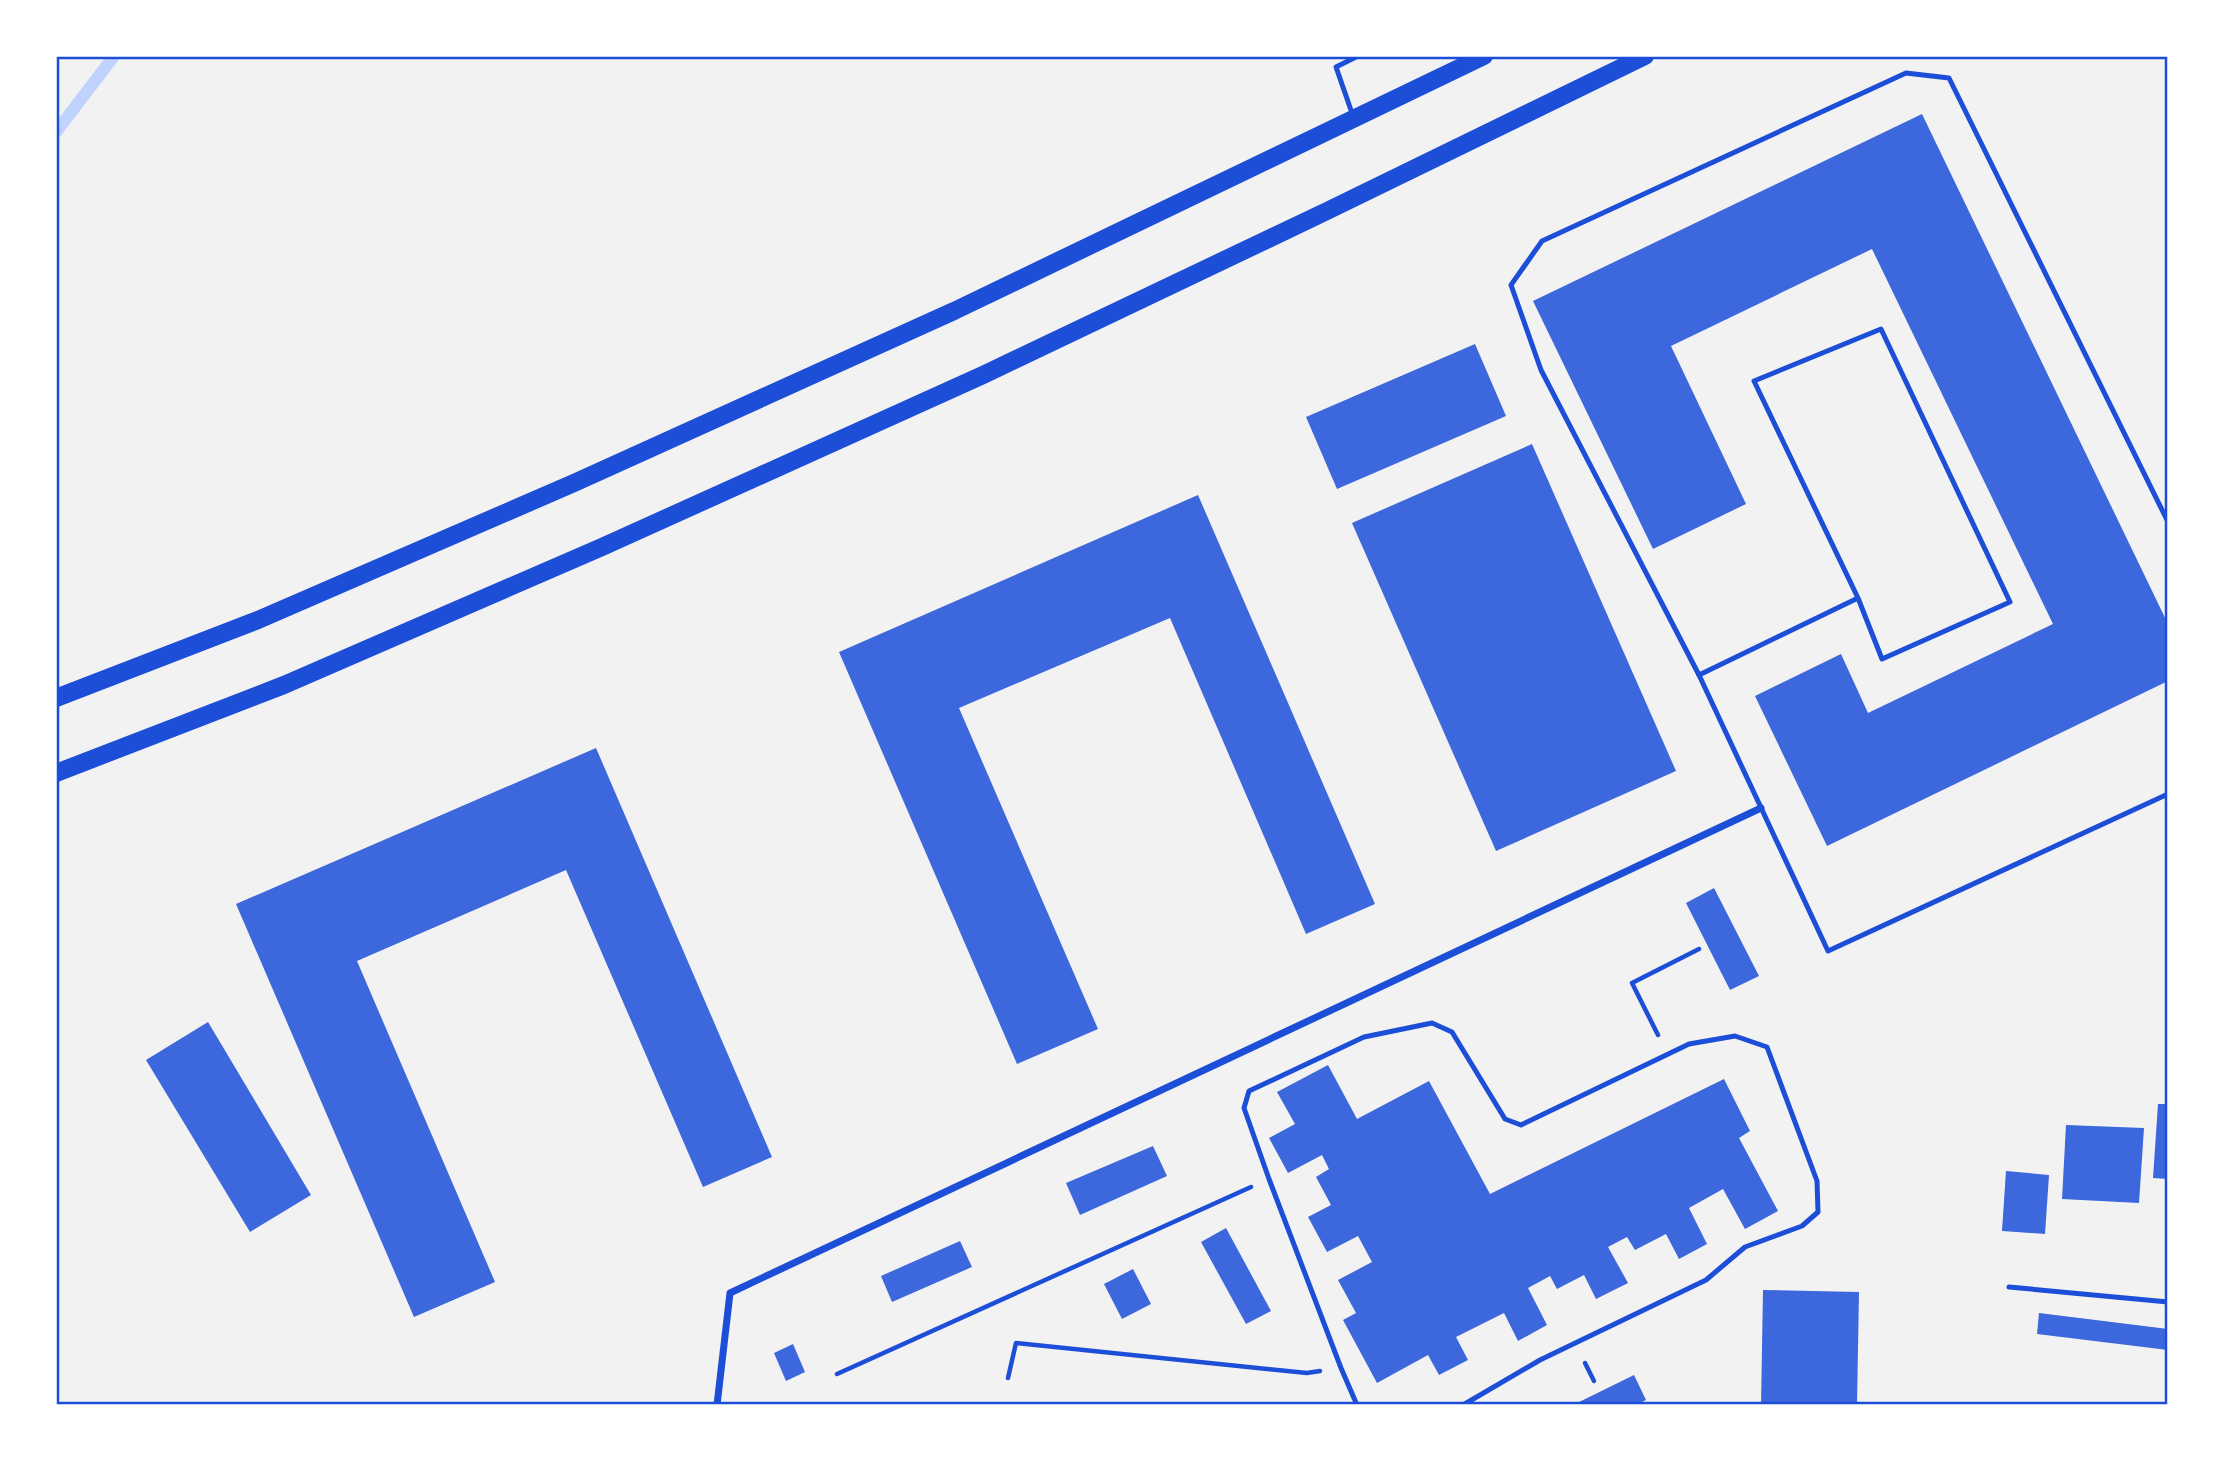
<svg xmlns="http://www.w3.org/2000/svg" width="2224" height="1461" viewBox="0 0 2224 1461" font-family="'Nunito Sans',sans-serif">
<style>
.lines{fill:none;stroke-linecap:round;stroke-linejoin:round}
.stream{stroke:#bfd3fe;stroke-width:12}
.building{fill:#3d67dc}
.path{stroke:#1d4ed8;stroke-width:4.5}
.service{stroke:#1d4ed8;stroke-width:5}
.minor{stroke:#1d4ed8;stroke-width:7}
.primary{stroke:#1d4ed8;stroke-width:18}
.neatline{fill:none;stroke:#1d4ed8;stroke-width:2.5}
</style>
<rect width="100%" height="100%" fill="#f2f2f2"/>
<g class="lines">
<polyline class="stream" points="56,132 114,56"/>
</g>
<g class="building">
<polygon points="1922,114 2168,624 2168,681 1827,846 1755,696 1841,654 1868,713 2053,624 1872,249 1671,346 1746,504 1653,549 1533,301"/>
<polygon points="1475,344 1506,416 1337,489 1306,417"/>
<polygon points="1532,444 1676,771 1496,851 1352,523"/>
<polygon points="1198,495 1375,904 1306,934 1170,618 959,708 1098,1029 1017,1064 839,652"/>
<polygon points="596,748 772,1157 703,1187 566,870 357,961 495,1282 414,1317 236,904"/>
<polygon points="1714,888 1759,976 1730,990 1686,903"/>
<polygon points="208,1022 311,1195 250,1232 146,1060"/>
<polygon points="1328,1065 1357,1119 1429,1081 1490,1194 1724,1079 1750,1131 1739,1138 1778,1211 1745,1229 1723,1189 1689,1208 1707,1244 1679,1259 1666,1234 1635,1250 1627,1237 1608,1247 1628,1283 1596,1299 1584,1275 1557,1289 1550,1276 1528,1288 1547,1325 1518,1341 1504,1313 1456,1337 1468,1360 1439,1375 1428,1355 1377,1383 1343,1320 1356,1313 1338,1280 1372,1262 1358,1236 1327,1252 1308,1217 1331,1205 1316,1177 1329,1169 1322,1155 1288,1173 1269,1138 1295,1124 1277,1092"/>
<polygon points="2158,1104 2168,1104 2168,1179 2153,1178"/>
<polygon points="2066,1125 2144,1128 2139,1203 2062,1199"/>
<polygon points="1153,1146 1167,1176 1080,1215 1066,1183"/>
<polygon points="2006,1171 2049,1175 2045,1234 2002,1231"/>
<polygon points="1226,1228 1271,1311 1246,1324 1201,1242"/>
<polygon points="960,1241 972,1267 892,1302 881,1276"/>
<polygon points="1133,1269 1151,1304 1122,1319 1104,1284"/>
<polygon points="1763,1290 1859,1292 1857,1405 1761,1405"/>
<polygon points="2039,1313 2168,1329 2168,1350 2037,1334"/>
<polygon points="793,1344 805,1372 786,1381 774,1353"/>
<polygon points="1634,1375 1646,1400 1636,1405 1573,1405"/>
</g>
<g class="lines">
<g class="path">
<polyline points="1658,1035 1632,983 1699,949"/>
<polyline points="1585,1363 1594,1381"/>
<polyline points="837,1374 1251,1187"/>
<polyline points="1008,1378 1016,1343 1307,1373 1320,1371"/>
</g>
<g class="service">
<polyline points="1353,116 1336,67 1358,56"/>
<polyline points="2168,522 1949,78 1906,73 1542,241 1511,285 1541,370 1699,675 1828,951 2168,794"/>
<polyline points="1699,675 1858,598 1882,659 2010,602 1881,329 1754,381 1858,598"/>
<polyline points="2009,1287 2168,1302"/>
<polyline points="1357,1405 1341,1368 1269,1179 1244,1108 1249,1091 1364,1037 1432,1023 1452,1032 1505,1119 1521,1125 1689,1044 1735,1036 1767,1047 1817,1181 1818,1212 1802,1226 1745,1247 1706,1280 1540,1360 1463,1405"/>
</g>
<polyline class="minor" points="717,1405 730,1293 1761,808"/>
<g class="primary">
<polyline points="56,698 258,620 574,483 954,311 1484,56"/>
<polyline points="56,773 284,685 602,547 983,375 1327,211 1645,56"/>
</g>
</g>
<rect width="2224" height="1461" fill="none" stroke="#ffffff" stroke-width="116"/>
<rect x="58" y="58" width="2108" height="1345" class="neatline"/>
</svg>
